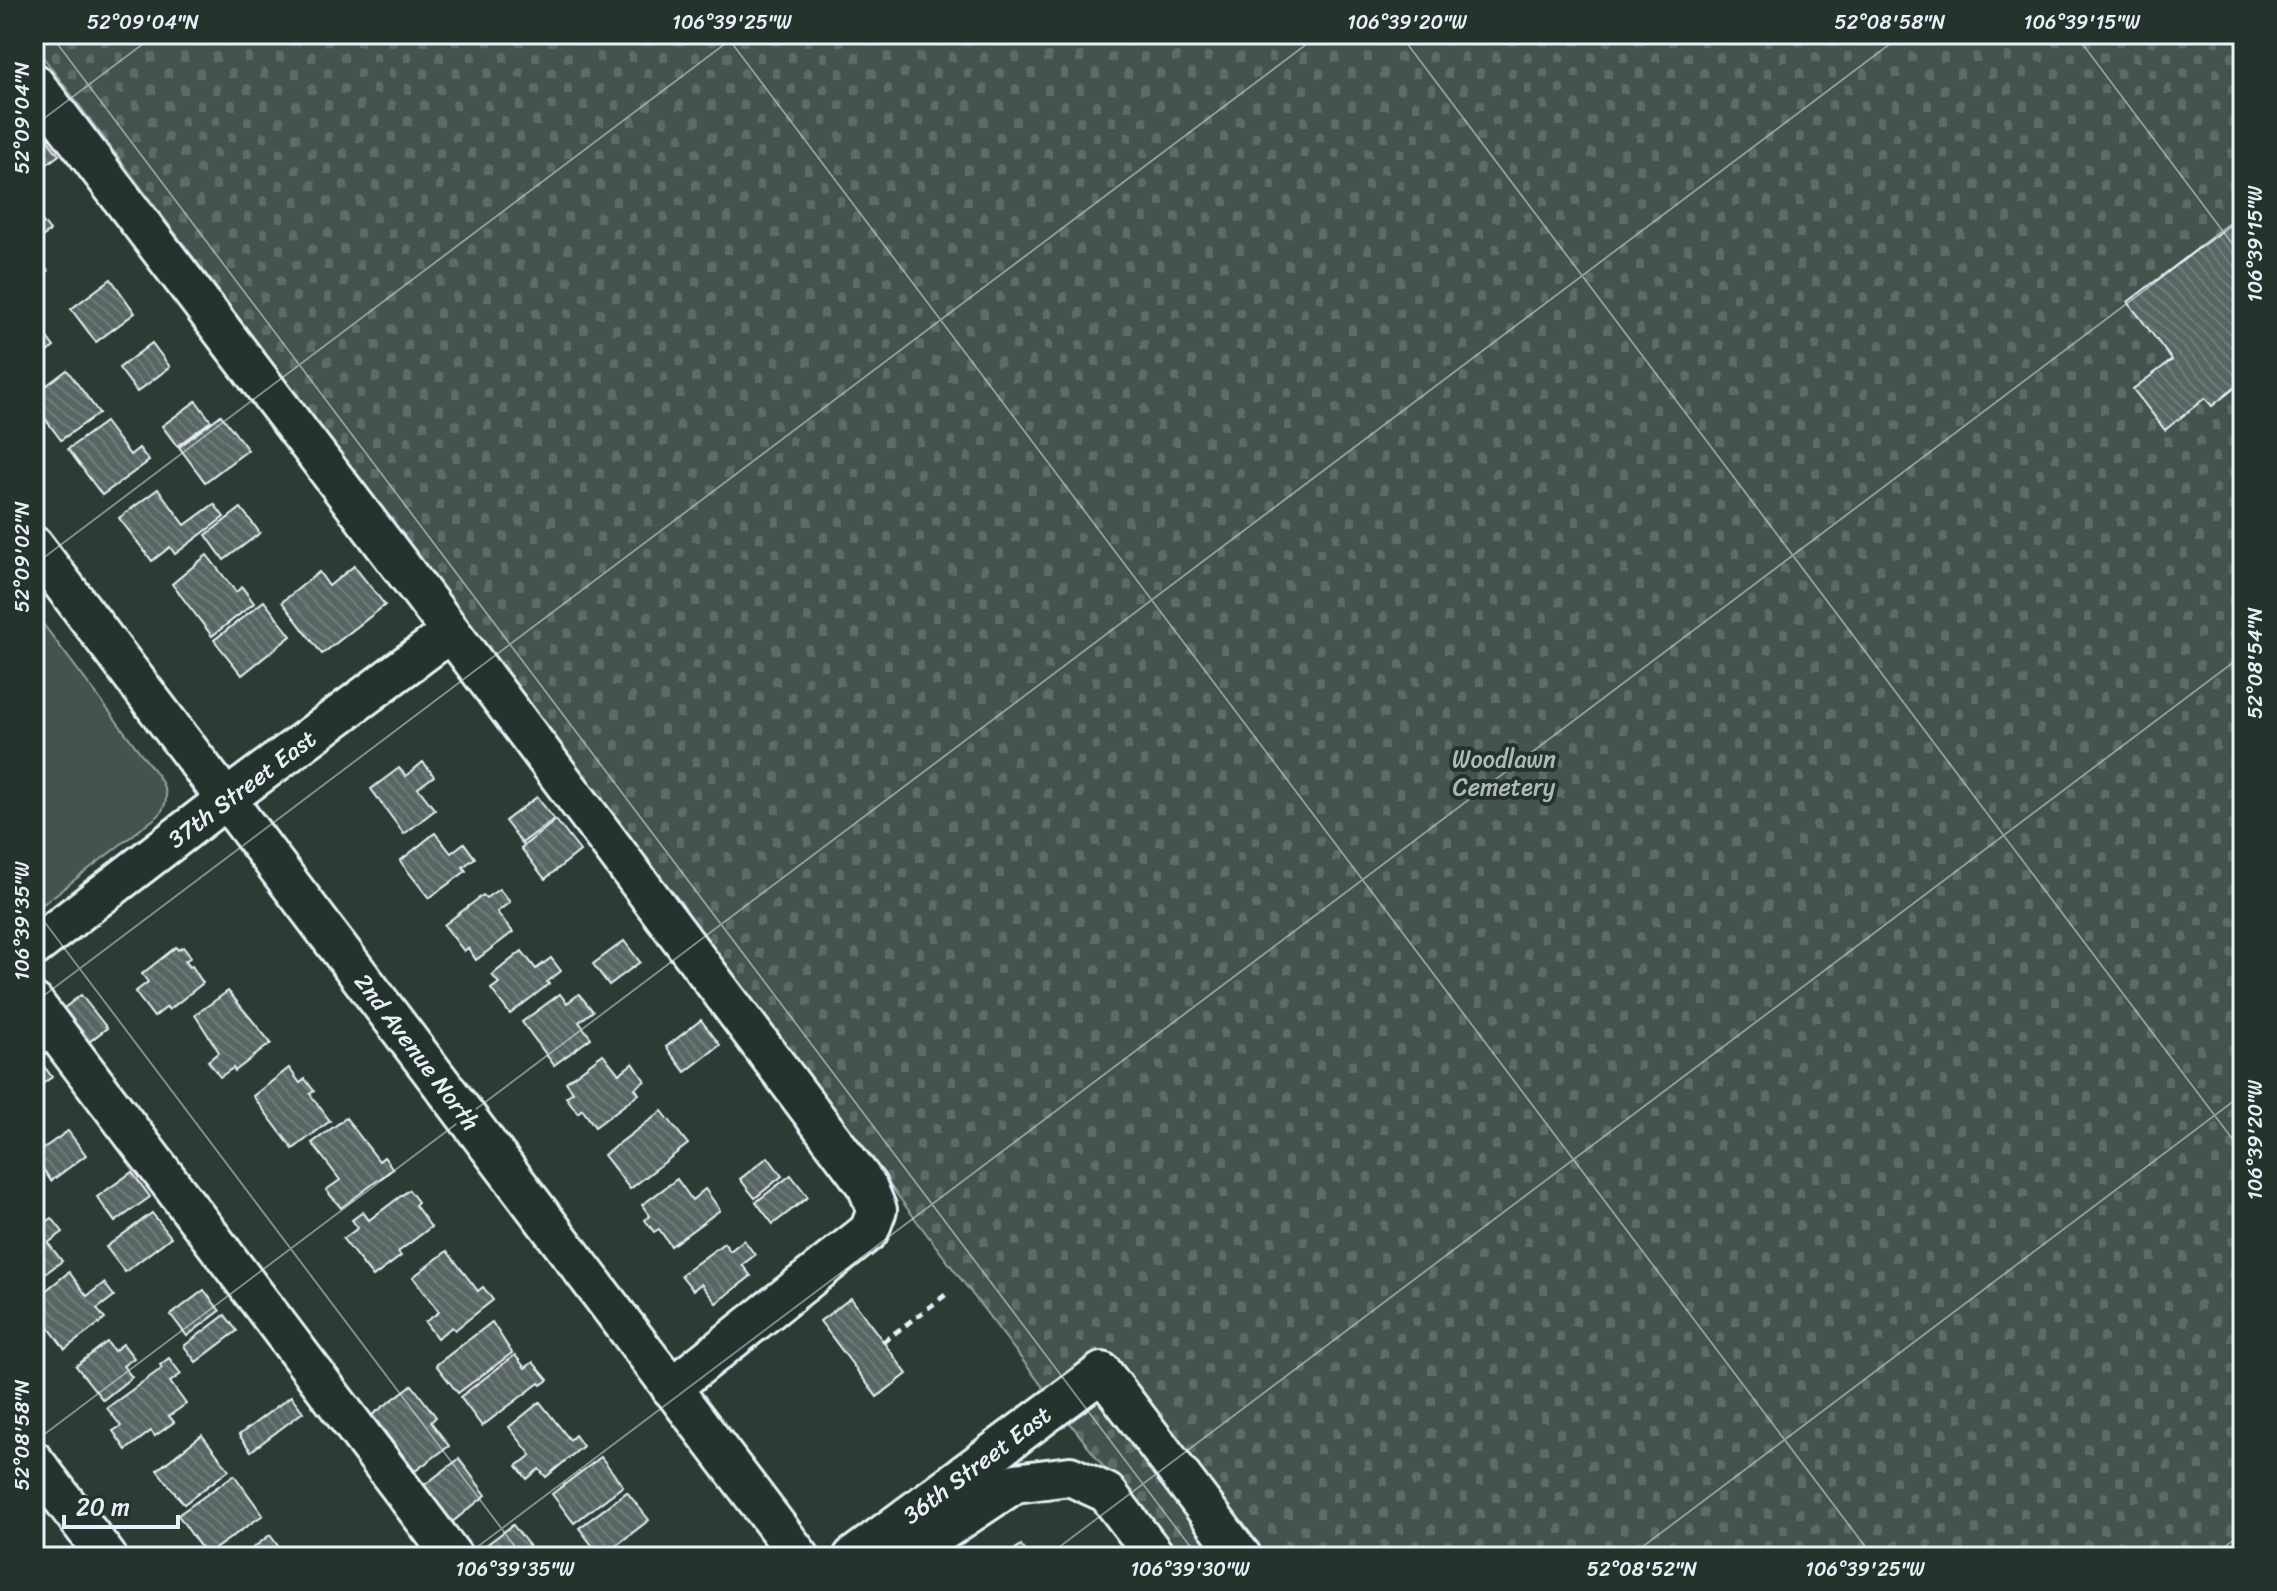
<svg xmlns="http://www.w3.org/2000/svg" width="2277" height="1591" viewBox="0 0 2277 1591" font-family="Sriracha,sans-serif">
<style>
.green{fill:#45524e;stroke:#96a2a3;stroke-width:2}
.cemetery{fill:url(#cemetery-stones);stroke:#96a2a3;stroke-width:2}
.building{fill:url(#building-back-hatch);stroke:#e8f1f8;stroke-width:2}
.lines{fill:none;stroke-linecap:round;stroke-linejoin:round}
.minor-casing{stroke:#e8f1f8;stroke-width:44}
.path{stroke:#e8f1f8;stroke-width:5;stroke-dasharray:8 6;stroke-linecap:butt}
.minor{stroke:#26332d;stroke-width:38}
.ticks{fill:none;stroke:#e8f1f8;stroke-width:2;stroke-opacity:0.45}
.labels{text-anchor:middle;stroke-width:8;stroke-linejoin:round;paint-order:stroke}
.park-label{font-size:24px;fill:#afb9bc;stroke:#26332d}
.street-label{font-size:24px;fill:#e8f1f8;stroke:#26332d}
.neatline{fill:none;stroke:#e8f1f8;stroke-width:3}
.ticks-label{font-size:20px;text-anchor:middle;fill:#e8f1f8}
</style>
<defs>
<pattern id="cemetery-stones" width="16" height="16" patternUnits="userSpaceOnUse" patternTransform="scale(2)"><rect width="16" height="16" fill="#45524e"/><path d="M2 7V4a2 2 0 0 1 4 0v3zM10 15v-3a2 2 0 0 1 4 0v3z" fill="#606b68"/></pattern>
<pattern id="building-back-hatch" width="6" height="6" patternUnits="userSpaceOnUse" patternTransform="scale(2)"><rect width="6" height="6" fill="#596563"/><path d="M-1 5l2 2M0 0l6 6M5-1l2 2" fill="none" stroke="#717c7a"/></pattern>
</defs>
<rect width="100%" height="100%" fill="#2e3b35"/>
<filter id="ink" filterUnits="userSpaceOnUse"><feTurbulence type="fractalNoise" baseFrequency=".0125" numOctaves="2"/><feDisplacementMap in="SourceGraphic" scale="16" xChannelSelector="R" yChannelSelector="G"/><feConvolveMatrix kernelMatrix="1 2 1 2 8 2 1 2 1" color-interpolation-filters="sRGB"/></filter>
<g filter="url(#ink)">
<path class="green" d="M34 612 158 776C167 790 170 801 159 815L34 911Z"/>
<polygon class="cemetery" points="34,34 2243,34 2243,1557 1172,1557 913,1216 34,45"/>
<g class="building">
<polygon points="34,122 59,155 34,174"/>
<polygon points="34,211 50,231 34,243"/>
<polygon points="2233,222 2243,235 2243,381 2212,406 2205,398 2165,430 2133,389 2172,360 2128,302"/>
<polygon points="34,253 48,271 34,282"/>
<polygon points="111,279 135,313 96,342 71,309"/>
<polygon points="34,320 54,347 34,362"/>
<polygon points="152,343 170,367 137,392 119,368"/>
<polygon points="67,370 99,413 61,440 34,404 34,395"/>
<polygon points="196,401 211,421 177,446 162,426"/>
<polygon points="221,415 248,450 205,482 179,447"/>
<polygon points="105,422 130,455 139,448 149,461 102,495 68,449"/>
<polygon points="158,489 185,525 214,504 224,517 175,554 170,547 152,561 119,518"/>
<polygon points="241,508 260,533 224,560 206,535"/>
<polygon points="207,555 236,592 242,587 254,603 212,636 172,584"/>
<polygon points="354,566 385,605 322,654 282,602 319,572 329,586"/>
<polygon points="264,601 291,636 242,675 214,640"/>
<polygon points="423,762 434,776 418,788 435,810 404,834 371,789 399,768 406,776"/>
<polygon points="537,797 554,819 522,843 505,821"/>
<polygon points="556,820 580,851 545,879 521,848"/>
<polygon points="435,833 451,853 464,843 475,858 463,867 466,871 429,898 400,861"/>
<polygon points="499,889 510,902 497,912 513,932 476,960 468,948 464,951 444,925 483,895 486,898"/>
<polygon points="624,941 640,962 609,985 593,964"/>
<polygon points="176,947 178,950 183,947 191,957 185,961 190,967 192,966 203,983 169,1010 167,1007 154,1017 135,992 148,982 142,974"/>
<polygon points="522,951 536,969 551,958 561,971 547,982 549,984 510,1014 491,989 499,983 492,975"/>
<polygon points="228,991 271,1043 235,1071 233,1068 220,1077 208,1061 219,1052 195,1015"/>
<polygon points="560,994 567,1003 579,994 593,1011 579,1022 591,1038 554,1065 522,1022"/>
<polygon points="81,995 107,1028 85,1045 59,1012"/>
<polygon points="701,1020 720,1045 685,1072 666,1047"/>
<polygon points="34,1053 52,1077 34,1090"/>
<polygon points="603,1054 619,1074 633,1063 645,1081 635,1088 639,1094 595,1127 582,1109 578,1113 566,1097 573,1092 566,1082"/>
<polygon points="289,1068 300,1083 305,1079 314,1091 310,1094 330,1121 293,1149 253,1096"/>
<polygon points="662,1111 688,1144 630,1189 604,1155"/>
<polygon points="346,1118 379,1161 384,1157 393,1169 341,1208 326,1190 340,1180 312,1143"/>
<polygon points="68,1131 86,1155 51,1181 34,1155"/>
<polygon points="768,1157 782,1176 755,1198 740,1179"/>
<polygon points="132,1172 150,1197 115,1222 97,1197"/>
<polygon points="791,1175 808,1197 773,1224 756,1202"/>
<polygon points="677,1179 692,1200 705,1189 720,1210 671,1246 659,1229 654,1232 645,1220 650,1216 642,1205"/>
<polygon points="409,1190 418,1202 415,1205 431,1227 398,1252 401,1256 373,1277 343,1239 358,1228 352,1220 363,1212 369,1220"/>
<polygon points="152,1213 171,1237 125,1272 106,1247"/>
<polygon points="52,1218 63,1232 48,1243 62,1261 34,1282 34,1227 36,1225 38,1228"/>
<polygon points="744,1240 755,1255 742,1265 751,1276 716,1303 701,1284 693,1290 681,1275 724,1243 730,1251"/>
<polygon points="447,1251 478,1291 483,1287 493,1300 455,1330 452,1327 437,1338 425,1322 439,1312 413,1277"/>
<polygon points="69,1272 87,1296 104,1283 114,1296 97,1309 105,1319 65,1349 34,1308 34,1300"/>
<polygon points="204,1290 220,1311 187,1336 171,1315"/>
<polygon points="851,1298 907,1374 877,1397 820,1321"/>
<polygon points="225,1315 237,1331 196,1362 184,1346"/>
<polygon points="492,1322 512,1353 458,1393 436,1365"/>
<polygon points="107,1342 114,1351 123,1344 134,1358 123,1366 132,1377 103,1400 76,1366"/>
<polygon points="515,1355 525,1368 533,1362 548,1380 541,1385 539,1383 482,1426 460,1397"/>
<polygon points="169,1358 181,1374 170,1382 186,1404 169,1416 174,1422 155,1436 151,1431 126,1450 113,1431 121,1426 107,1408 162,1368 160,1365"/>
<polygon points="412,1385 436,1417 431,1422 449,1446 415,1471 372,1415"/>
<polygon points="291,1396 303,1412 251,1451 239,1435"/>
<polygon points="540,1402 570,1440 575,1435 583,1446 546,1477 539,1469 527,1479 517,1466 531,1455 509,1427"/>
<polygon points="202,1435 229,1470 184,1504 157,1470"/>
<polygon points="601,1457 623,1486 574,1523 552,1494"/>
<polygon points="459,1459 486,1495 451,1523 423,1486"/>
<polygon points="234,1475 263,1515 206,1555 178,1515"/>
<polygon points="627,1492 649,1520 601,1557 579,1528"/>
<polygon points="513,1525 538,1557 481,1557 477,1552"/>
<polygon points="270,1535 286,1557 241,1557"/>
<polygon points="1021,1545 1030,1557 990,1557 1001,1549 1006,1556"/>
</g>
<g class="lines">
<g class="minor-casing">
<g id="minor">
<polyline points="34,83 451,632 867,1186 877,1210 869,1231 671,1388"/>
<polyline points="34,546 800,1557"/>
<polyline points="34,947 225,800 451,632"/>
<polyline points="34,1003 453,1557"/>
<polyline points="34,1461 107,1557"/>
<polyline points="853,1557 1102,1372 1242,1557"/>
<polyline points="910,1557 931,1539 1015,1483 1070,1476 1107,1493 1156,1557"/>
</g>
</g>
<polyline class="path" points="883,1342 948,1293"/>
<use href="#minor" class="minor"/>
</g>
</g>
<path class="ticks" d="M50 34 1198 1557M725 34 1873 1557M1400 34 2243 1153M2075 34 2243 258M34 126 156 34M34 565 738 34M34 908 523 1557M34 1003 1320 34M34 1442 1903 34M464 1557 2243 216M1046 1557 2243 655M1629 1557 2243 1094M2211 1557 2243 1533"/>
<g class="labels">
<g class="park-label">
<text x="1504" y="767">Woodlawn<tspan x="1504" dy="28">Cemetery</tspan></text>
</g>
<g class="street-label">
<text transform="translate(242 789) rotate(-37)" y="8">37th Street East</text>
<text transform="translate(417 1052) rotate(53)" y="8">2nd Avenue North</text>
<text transform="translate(977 1465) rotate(-37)" y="8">36th Street East</text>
</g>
</g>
<rect width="2277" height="1591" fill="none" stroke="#26332d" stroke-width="88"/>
<path d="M64 1515v12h114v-12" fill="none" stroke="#e8f1f8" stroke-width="4"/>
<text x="76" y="1515" font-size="24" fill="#e8f1f8" stroke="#26332d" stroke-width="6" paint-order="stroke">20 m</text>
<rect x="44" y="44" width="2189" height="1503" class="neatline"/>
<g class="ticks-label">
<text x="143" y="29">52°09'04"N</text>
<text x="732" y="29">106°39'25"W</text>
<text x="1407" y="29">106°39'20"W</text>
<text x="1890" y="29">52°08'58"N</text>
<text x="2082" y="29">106°39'15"W</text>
<text transform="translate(22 118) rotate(-90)" y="7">52°09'04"N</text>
<text transform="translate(2255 244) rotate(-90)" y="7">106°39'15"W</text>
<text transform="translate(22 557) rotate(-90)" y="7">52°09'02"N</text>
<text transform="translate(2255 663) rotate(-90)" y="7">52°08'54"N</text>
<text transform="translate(22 921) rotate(-90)" y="7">106°39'35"W</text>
<text transform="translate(2255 1140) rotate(-90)" y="7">106°39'20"W</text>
<text transform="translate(22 1435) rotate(-90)" y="7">52°08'58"N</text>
<text x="515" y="1576">106°39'35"W</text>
<text x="1190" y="1576">106°39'30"W</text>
<text x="1642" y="1576">52°08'52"N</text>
<text x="1865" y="1576">106°39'25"W</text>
</g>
</svg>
